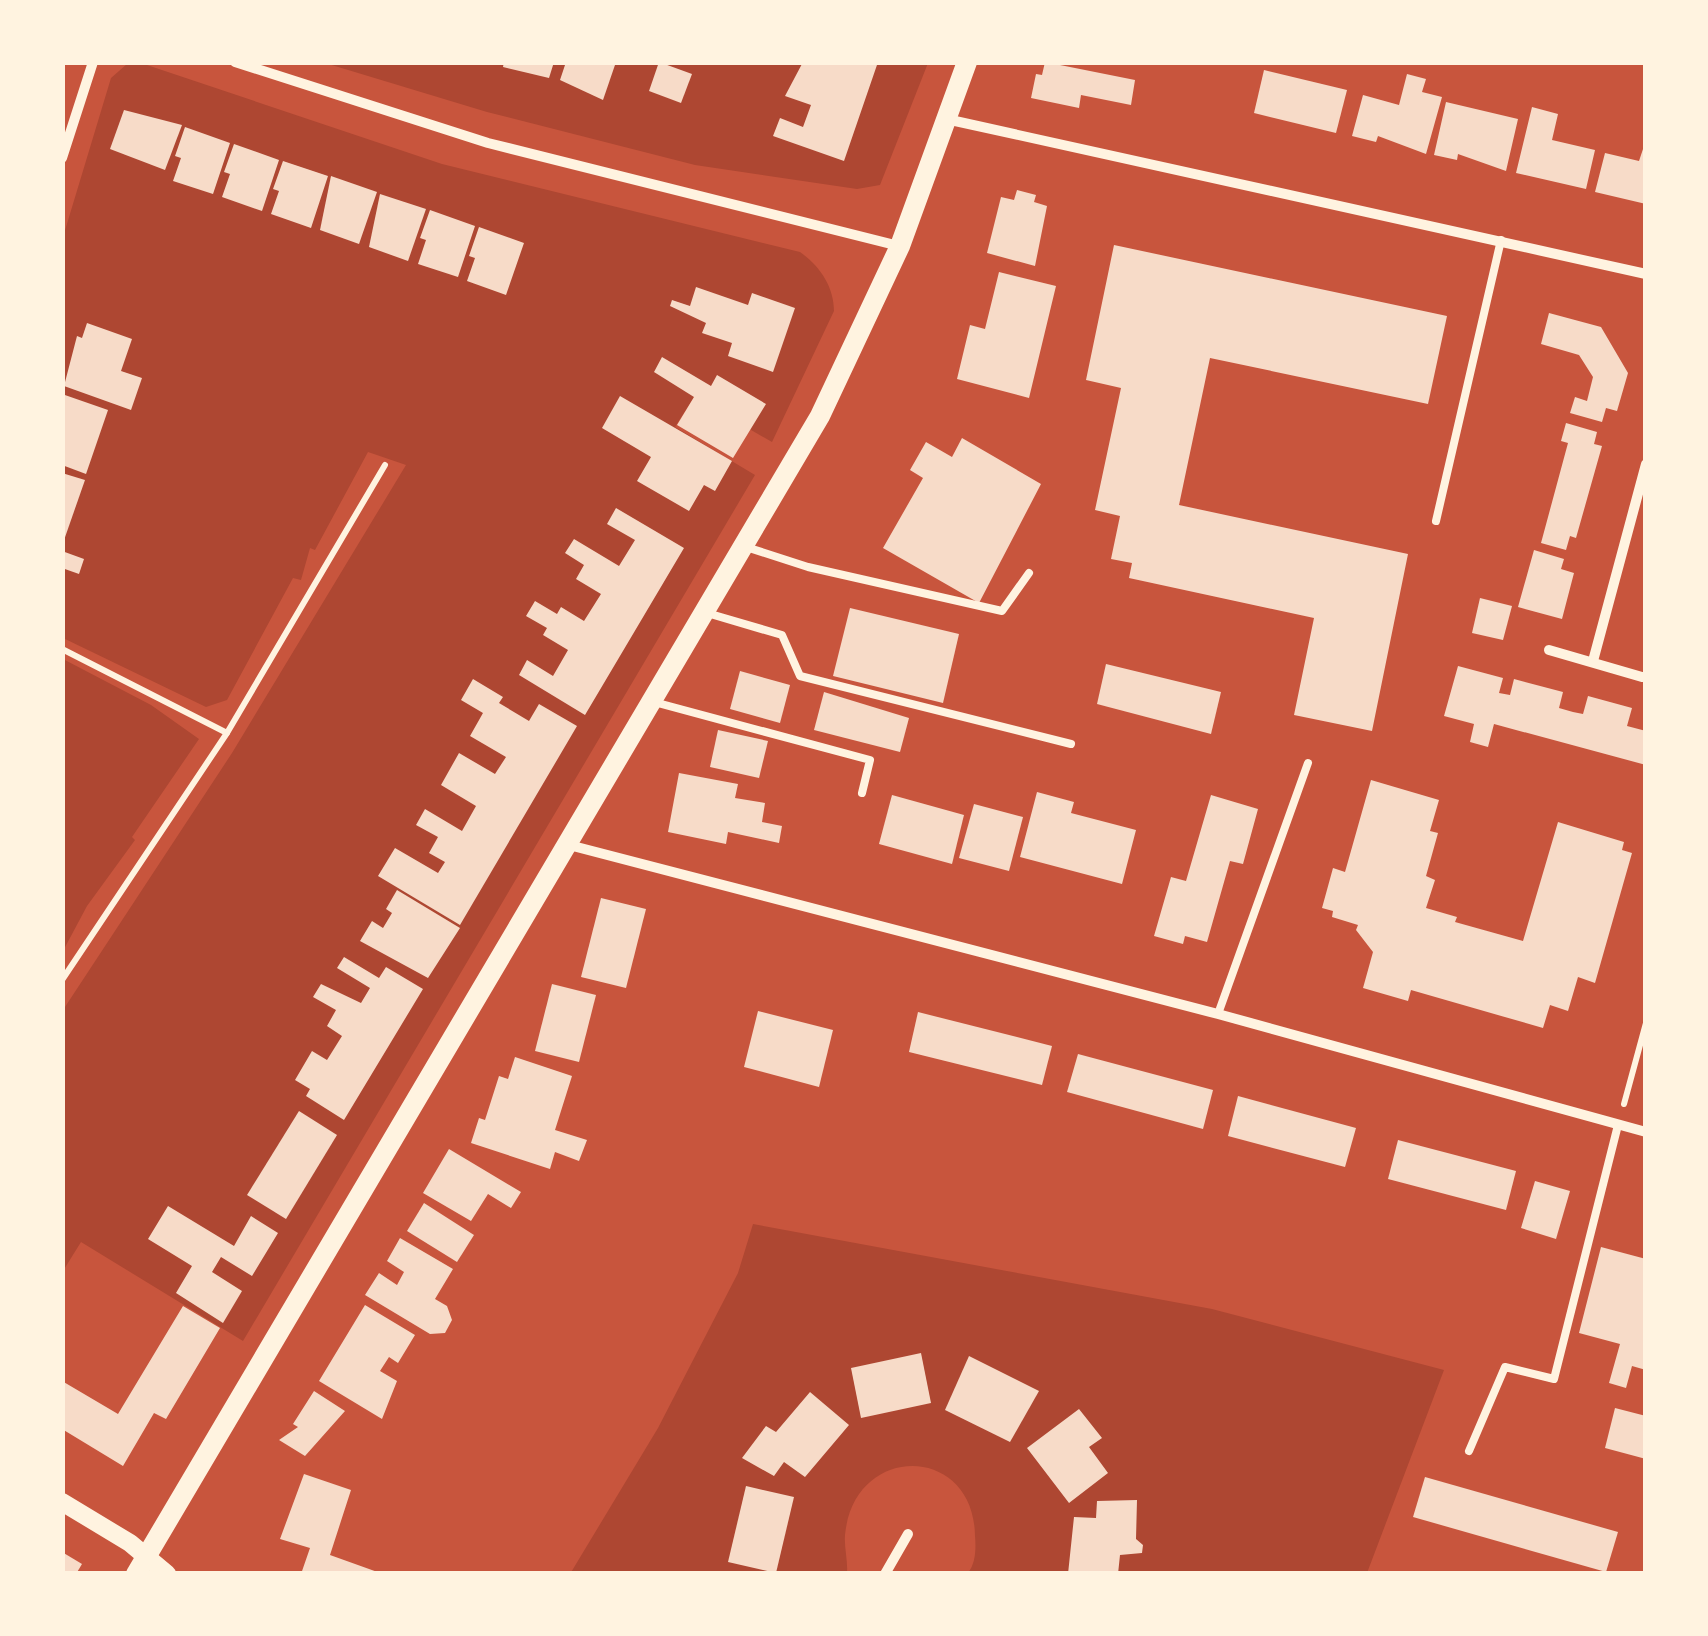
<svg xmlns="http://www.w3.org/2000/svg" width="1708" height="1636" viewBox="0 0 1708 1636" font-family="Jost,sans-serif">
<style>
.green{fill:#ae4732}
.building{fill:#f7dbc8}
.lines{fill:none;stroke-linecap:round;stroke-linejoin:round}
.path{stroke:#fff3e0;stroke-width:6}
.service{stroke:#fff3e0;stroke-width:8}
.minor{stroke:#fff3e0;stroke-width:10}
.tertiary{stroke:#fff3e0;stroke-width:18}
.secondary{stroke:#fff3e0;stroke-width:20}
</style>
<rect width="100%" height="100%" fill="#c8553d"/>
<g class="green">
<path d="M141 63 442 164 800 252C820 266 834 287 834 311L772 442 694 397 675 427 755 475 243 1341 81 1242 63 1271V1010L232 753 406 465 368 452 315 550 310 548 301 580 293 578 227 700 206 707 63 638V237L111 78 127 64Z"/>
<polygon points="325,63 928,63 880,185 857,189 695,165 487,112"/>
<polygon points="63,659 151,705 199,739 132,837 135,840 87,906 63,951"/>
<path d="M753 1224 1212 1309 1444 1370 1367 1573H968C976 1563 976 1548 975 1536 974 1444 854 1442 845 1535 844 1547 848 1561 847 1573L570 1574 658 1428 738 1273Z"/>
</g>
<g class="building">
<polygon points="504,62 554,62 549,78 503,67"/>
<polygon points="566,62 616,62 603,100 560,80"/>
<polygon points="659,62 692,74 681,103 649,91"/>
<polygon points="803,62 878,62 844,161 773,136 780,118 803,127 811,105 785,96"/>
<polygon points="1045,62 1135,80 1131,105 1081,95 1079,108 1031,98 1036,74 1042,75"/>
<polygon points="1264,70 1347,90 1336,133 1254,113"/>
<polygon points="1407,74 1426,79 1422,92 1442,97 1426,154 1378,136 1376,142 1352,136 1363,95 1399,105"/>
<polygon points="1446,102 1518,119 1506,171 1458,154 1457,160 1434,155"/>
<polygon points="1532,107 1558,114 1552,140 1595,150 1586,189 1516,173"/>
<polygon points="124,110 182,125 165,170 110,149"/>
<polygon points="185,127 230,143 213,194 173,181 181,158 175,156"/>
<polygon points="1646,140 1646,204 1595,192 1605,153 1639,161"/>
<polygon points="234,144 279,160 262,211 222,197 230,174 224,172"/>
<polygon points="283,161 328,176 311,228 271,214 279,191 273,189"/>
<polygon points="331,176 377,192 359,244 320,230"/>
<polygon points="1017,190 1036,195 1034,202 1047,206 1035,266 987,253 1001,197 1014,200"/>
<polygon points="380,194 426,209 408,261 369,247"/>
<polygon points="430,210 475,226 458,277 418,264 426,240 420,238"/>
<polygon points="479,227 524,243 506,295 467,281 475,258 469,256"/>
<polygon points="1114,245 1447,316 1428,404 1210,358 1179,505 1408,554 1372,731 1294,715 1314,618 1129,578 1132,563 1111,559 1120,516 1095,510 1121,388 1086,380"/>
<polygon points="999,272 1056,286 1029,398 957,379 970,325 985,329"/>
<polygon points="696,287 748,305 752,293 795,308 773,372 728,356 732,343 702,333 706,323 670,306 672,300 690,306"/>
<polygon points="1549,313 1601,327 1628,373 1617,411 1606,408 1602,422 1570,413 1575,397 1587,401 1593,377 1579,355 1541,344"/>
<polygon points="87,323 132,339 121,371 142,378 131,410 64,386 77,336 82,338"/>
<polygon points="662,357 711,386 717,375 766,404 733,458 677,425 694,397 654,372"/>
<polygon points="62,394 108,410 86,474 62,465"/>
<polygon points="620,396 732,461 715,491 704,485 689,511 637,481 651,457 602,428"/>
<polygon points="1566,423 1597,432 1594,444 1602,446 1576,538 1570,536 1566,550 1541,543 1568,443 1561,441"/>
<polygon points="962,438 1041,484 979,603 883,548 923,478 910,470 926,442 952,457"/>
<polygon points="62,473 85,480 63,543 62,543"/>
<polygon points="616,508 684,548 585,715 519,675 527,660 553,676 568,650 543,635 547,628 526,616 535,601 557,614 561,607 584,621 601,594 576,579 584,565 565,553 574,539 619,566 635,540 607,524"/>
<polygon points="1534,550 1564,559 1561,569 1574,573 1562,619 1518,607"/>
<polygon points="62,551 84,559 79,574 62,568"/>
<polygon points="1480,598 1512,606 1503,640 1472,633"/>
<polygon points="850,608 959,634 943,703 833,676"/>
<polygon points="1106,664 1221,692 1211,734 1097,704"/>
<polygon points="1458,666 1503,678 1499,693 1510,695 1514,679 1563,692 1559,708 1573,712 1583,714 1588,696 1632,708 1627,726 1646,731 1646,765 1494,724 1488,747 1470,742 1474,724 1444,716"/>
<polygon points="740,671 790,685 780,723 730,709"/>
<polygon points="473,679 503,697 499,703 529,721 539,704 577,726 460,925 378,876 395,848 438,873 445,862 429,853 438,837 416,825 425,809 462,831 476,806 441,785 459,753 495,774 506,757 470,736 483,713 461,700"/>
<polygon points="824,692 909,718 900,752 814,730"/>
<polygon points="718,730 768,741 759,778 710,767"/>
<polygon points="679,773 738,784 735,798 765,803 762,822 782,826 779,843 728,832 726,844 668,832"/>
<polygon points="1371,780 1439,800 1430,831 1438,833 1426,876 1435,880 1426,908 1457,917 1455,922 1523,941 1558,822 1624,842 1622,850 1632,853 1595,983 1578,977 1568,1011 1550,1005 1543,1028 1411,990 1408,1001 1363,988 1373,952 1356,930 1358,925 1332,917 1333,911 1322,908 1333,868 1345,872"/>
<polygon points="1037,792 1074,802 1071,813 1136,830 1122,884 1020,857"/>
<polygon points="892,795 964,815 952,864 879,844"/>
<polygon points="1211,795 1258,809 1243,864 1230,861 1207,942 1185,936 1183,944 1154,936 1171,877 1186,881"/>
<polygon points="974,804 1023,817 1009,871 959,858"/>
<polygon points="397,890 460,928 428,978 360,941 372,921 383,928 392,913 386,909"/>
<polygon points="601,898 646,909 626,988 581,977"/>
<polygon points="344,957 379,978 386,967 423,989 344,1120 306,1096 310,1089 295,1080 312,1051 327,1060 342,1036 327,1026 336,1010 313,997 321,984 361,1003 370,988 337,968"/>
<polygon points="552,984 596,995 579,1062 535,1051"/>
<polygon points="758,1011 833,1030 819,1087 744,1067"/>
<polygon points="918,1012 1052,1046 1042,1085 909,1052"/>
<polygon points="1078,1054 1213,1090 1203,1129 1067,1092"/>
<polygon points="515,1057 572,1076 555,1130 587,1140 579,1161 555,1152 550,1169 471,1143 479,1118 485,1120 499,1076 508,1079"/>
<polygon points="1238,1096 1356,1128 1345,1167 1228,1136"/>
<polygon points="299,1111 337,1135 286,1219 247,1195"/>
<polygon points="1398,1140 1516,1171 1506,1210 1388,1179"/>
<polygon points="449,1149 521,1192 511,1208 488,1194 471,1221 423,1193"/>
<polygon points="1535,1181 1570,1191 1556,1239 1521,1228"/>
<polygon points="424,1203 474,1235 457,1262 407,1231"/>
<polygon points="168,1206 234,1246 251,1216 278,1233 252,1276 221,1257 212,1272 242,1291 223,1323 176,1293 192,1266 148,1239"/>
<polygon points="400,1238 453,1269 435,1299 447,1306 452,1320 445,1333 430,1334 365,1295 379,1273 397,1285 404,1272 387,1261"/>
<polygon points="1601,1247 1646,1259 1646,1370 1632,1366 1626,1388 1609,1383 1620,1344 1579,1333"/>
<polygon points="365,1305 415,1335 398,1363 389,1357 380,1371 397,1381 382,1419 319,1381"/>
<polygon points="183,1306 220,1328 166,1419 154,1413 123,1466 62,1429 62,1381 118,1414"/>
<polygon points="921,1353 931,1403 861,1418 851,1368"/>
<polygon points="969,1356 1039,1391 1010,1442 945,1410"/>
<polygon points="314,1391 345,1411 305,1456 279,1440 298,1427 293,1424"/>
<polygon points="810,1392 849,1425 805,1477 784,1462 774,1476 742,1458 766,1426 776,1432"/>
<polygon points="1615,1408 1646,1416 1646,1459 1605,1448"/>
<polygon points="1079,1409 1102,1438 1089,1447 1108,1473 1069,1503 1027,1448"/>
<polygon points="304,1474 351,1490 330,1555 383,1574 301,1574 310,1548 280,1539"/>
<polygon points="1425,1477 1618,1532 1606,1572 1413,1517"/>
<polygon points="746,1486 794,1497 776,1573 728,1562"/>
<polygon points="1137,1500 1136,1539 1143,1545 1142,1553 1120,1555 1118,1574 1068,1574 1074,1517 1096,1518 1097,1501"/>
<polygon points="62,1552 82,1564 76,1574 62,1574"/>
</g>
<g class="lines">
<g class="path">
<polyline points="62,649 227,733"/>
<polyline points="62,980 227,733 385,465"/>
<polyline points="1624,1104 1646,1023"/>
</g>
<g class="service">
<polyline points="1436,521 1501,240"/>
<polyline points="746,547 808,567 1002,611 1029,573"/>
<polyline points="707,613 782,635 800,676 1071,744"/>
<polyline points="654,702 870,760 862,793"/>
<polyline points="1218,1014 1308,763"/>
<polyline points="1469,1451 1505,1367 1554,1379 1618,1125"/>
</g>
<g class="minor">
<polyline points="235,62 488,143 899,246"/>
<polyline points="946,119 1646,274"/>
<polyline points="62,158 93,62"/>
<polyline points="1549,650 1642,677"/>
<polyline points="1593,661 1646,464"/>
<polyline points="569,845 1218,1014 1646,1132"/>
<polyline points="885,1574 908,1534"/>
</g>
<polyline class="tertiary" points="62,1502 130,1543 167,1574"/>
<polyline class="secondary" points="136,1574 820,416 900,246 967,62"/>
</g>
<rect width="1708" height="1636" fill="none" stroke="#fff3e0" stroke-width="130"/>
</svg>
